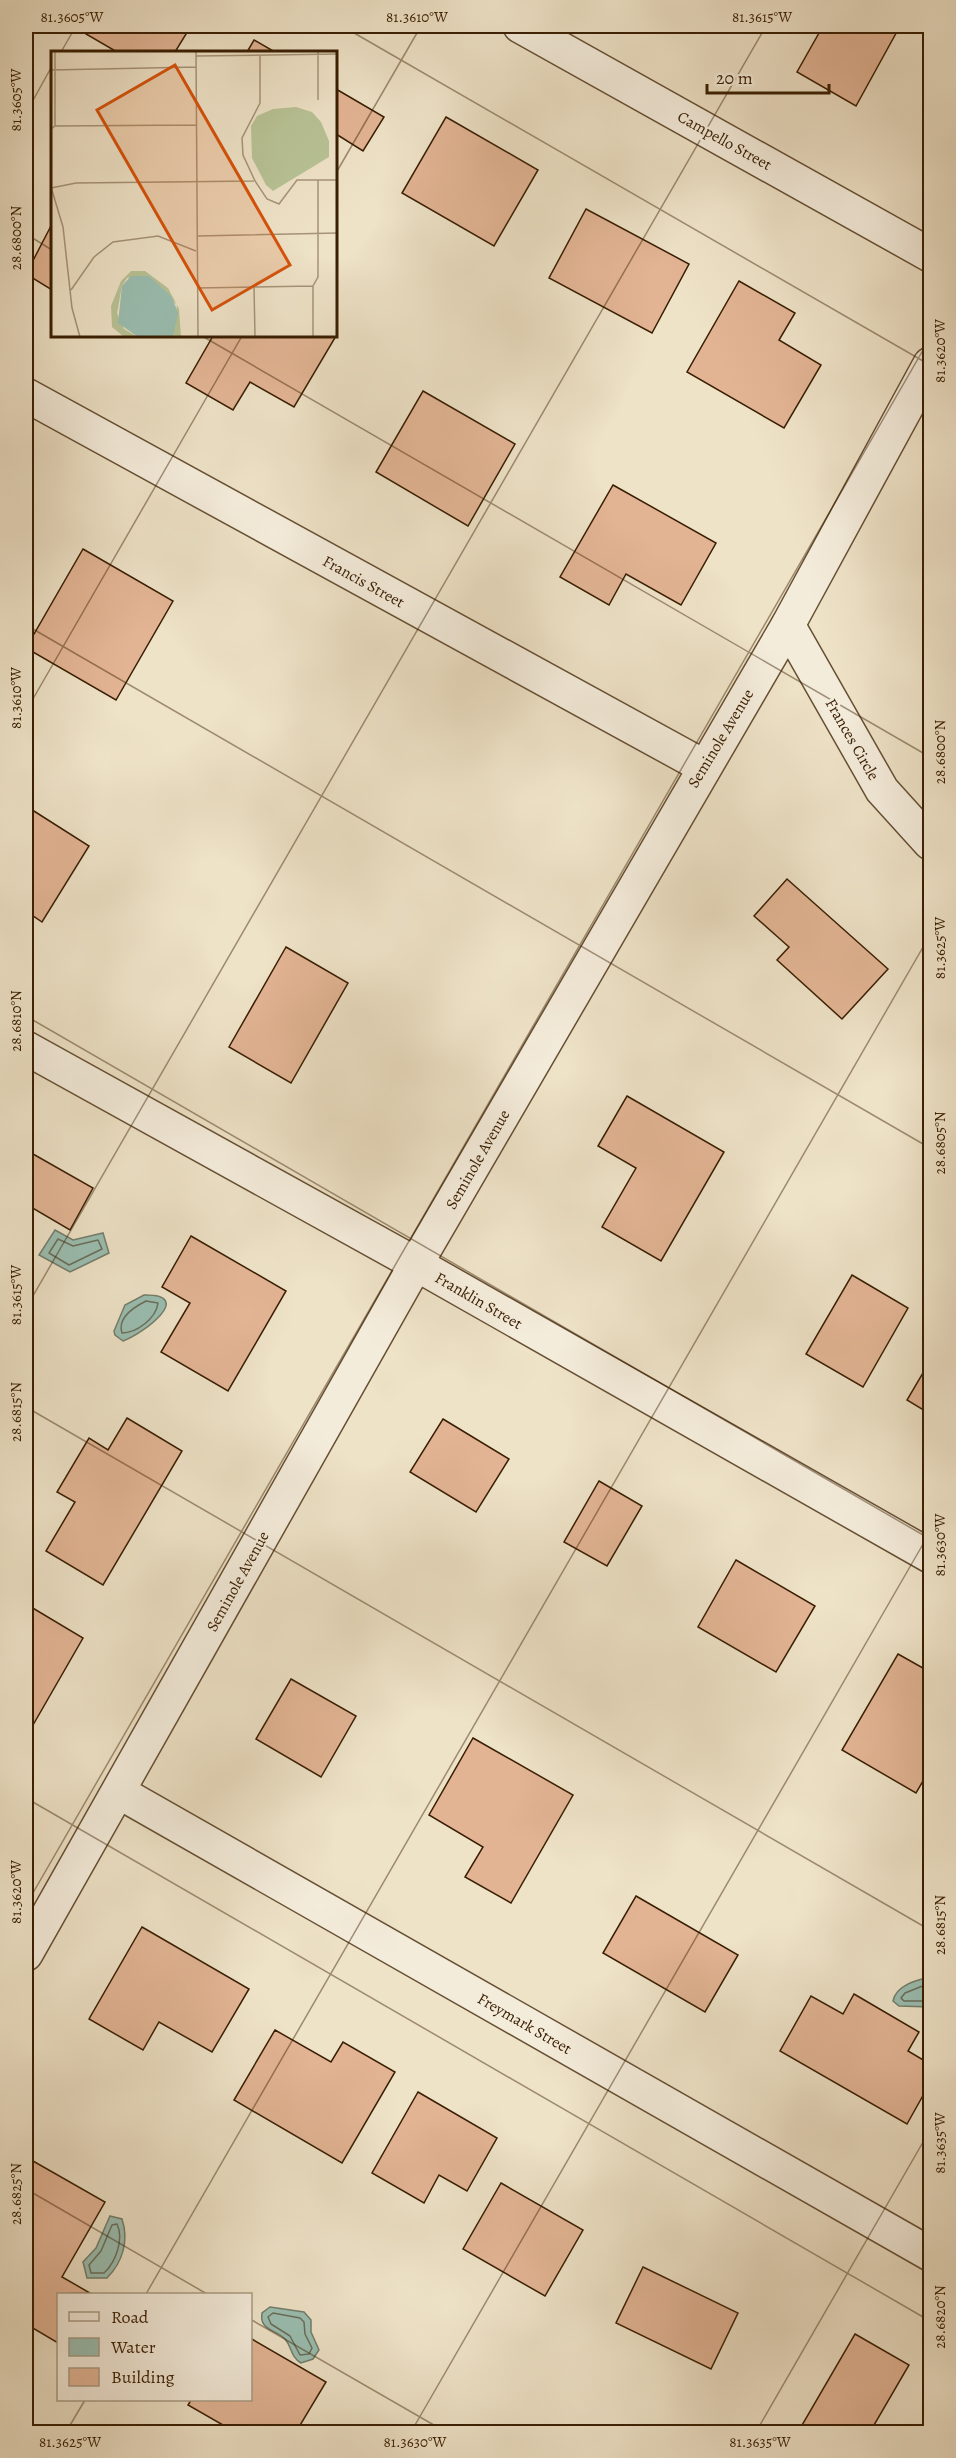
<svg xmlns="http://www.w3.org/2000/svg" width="956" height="2458" viewBox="0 0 956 2458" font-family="Alegreya,serif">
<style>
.water{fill:#9abeb1;stroke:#737e6b;stroke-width:1.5}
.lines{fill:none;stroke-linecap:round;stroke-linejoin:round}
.shore{stroke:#6a6e5a;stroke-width:1.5}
.building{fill:#e2b494;stroke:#391e02;stroke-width:1.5}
.minor-casing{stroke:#664f33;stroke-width:36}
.minor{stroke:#f4ecdb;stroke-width:33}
.ticks{fill:none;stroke:#391e02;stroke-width:1.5;stroke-opacity:0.45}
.labels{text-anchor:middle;stroke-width:5;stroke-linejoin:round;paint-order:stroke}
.street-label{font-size:16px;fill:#391e02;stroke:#f4ecdb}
.inset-road{fill:none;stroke:#a69478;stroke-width:1.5}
.view{fill:#d6530b;fill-opacity:0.15;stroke:#d6530b;stroke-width:3}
.inset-edge{fill:none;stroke:#391e02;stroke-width:3}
.neatline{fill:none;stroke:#391e02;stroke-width:2}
.ticks-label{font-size:15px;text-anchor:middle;fill:#391e02}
</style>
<rect width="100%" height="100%" fill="#eee2c7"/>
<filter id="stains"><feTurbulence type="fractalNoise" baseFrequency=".00333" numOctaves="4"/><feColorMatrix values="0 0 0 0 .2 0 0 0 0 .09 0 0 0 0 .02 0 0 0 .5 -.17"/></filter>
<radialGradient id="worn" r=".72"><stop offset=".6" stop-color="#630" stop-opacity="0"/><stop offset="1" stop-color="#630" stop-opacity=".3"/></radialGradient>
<g class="water">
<polygon points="55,1230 73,1240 103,1233 109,1253 70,1272 39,1255"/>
<path d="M144 1295C196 1294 143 1334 123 1341L115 1335 114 1331 125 1305Z"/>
<path d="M930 1977V2007L899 2006 893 2001C896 1985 917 1980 930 1977Z"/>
<path d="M110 2216 122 2219C129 2240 123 2262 107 2278H87L83 2262 96 2248Z"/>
<path d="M270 2307 304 2312 311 2320V2332L319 2350 313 2359 301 2363C290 2356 292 2347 285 2339 276 2329 259 2331 262 2313Z"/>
</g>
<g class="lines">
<g class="shore">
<polygon points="58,1239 73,1246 98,1240 102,1249 69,1265 49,1253"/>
<path d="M146 1301 158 1303C156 1319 136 1333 122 1333 117 1318 134 1307 146 1301Z"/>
<polyline points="930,1983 905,1993 901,1998 904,2001 930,2001"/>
<path d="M117 2224C124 2239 116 2262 104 2273H91L89 2265 101 2251 112 2225Z"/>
<polygon points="273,2313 300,2318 304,2322 305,2334 312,2348 309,2354 300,2355 290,2336 271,2324 268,2317"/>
</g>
</g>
<g class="building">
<polygon points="91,26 191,26 175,52 117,52 86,34"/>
<polygon points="823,26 900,26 856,106 797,72"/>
<polygon points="254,40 275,52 247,52"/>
<polygon points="336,89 384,117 363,151 336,134"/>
<polygon points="446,117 538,170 494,246 402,193"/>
<polygon points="586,209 689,264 652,333 549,278"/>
<polygon points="52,224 52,290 26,274"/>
<polygon points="739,281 795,313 779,340 821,365 784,428 687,372"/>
<polygon points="213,336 336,336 294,407 250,382 233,410 186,383"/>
<polygon points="423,391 515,444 468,526 376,472"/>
<polygon points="613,485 716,543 681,605 626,574 609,605 560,577"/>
<polygon points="83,549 173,601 116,700 26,648"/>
<polygon points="26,806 89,846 42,922 26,911"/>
<polygon points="787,879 888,969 842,1019 777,960 789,947 754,916"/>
<polygon points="286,947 348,983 291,1083 229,1047"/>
<polygon points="627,1096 724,1152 661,1261 602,1227 636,1168 598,1146"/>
<polygon points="26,1150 93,1188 70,1230 31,1207 26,1216"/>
<polygon points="191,1236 286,1291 228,1391 161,1352 190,1303 162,1287"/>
<polygon points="852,1275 908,1308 863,1387 806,1354"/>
<polygon points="930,1361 930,1414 907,1400"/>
<polygon points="127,1418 182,1451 103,1585 46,1551 75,1502 57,1492 89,1438 108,1450"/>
<polygon points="443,1419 509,1459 476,1512 410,1472"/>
<polygon points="599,1481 642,1506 607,1566 564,1542"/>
<polygon points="736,1560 815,1606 776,1672 698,1627"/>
<polygon points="26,1604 83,1638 33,1725 26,1720"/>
<polygon points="898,1654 930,1672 930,1769 916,1793 842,1750"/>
<polygon points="291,1679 356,1716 321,1777 256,1739"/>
<polygon points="473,1738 573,1795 511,1903 465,1877 483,1847 429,1815"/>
<polygon points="636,1896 738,1955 705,2012 603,1953"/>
<polygon points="142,1927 249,1989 212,2052 159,2022 143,2050 89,2019"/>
<polygon points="854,1994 919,2032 908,2051 930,2064 930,2083 907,2124 780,2051 811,1996 843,2014"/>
<polygon points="275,2030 331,2062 343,2042 395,2072 342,2163 234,2100"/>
<polygon points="418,2092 497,2138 467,2191 439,2175 424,2203 372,2173"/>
<polygon points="33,2161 105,2202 62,2277 90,2293 58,2294 58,2343 26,2324 26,2174"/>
<polygon points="501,2183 583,2230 545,2296 463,2249"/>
<polygon points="643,2267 738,2313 711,2369 616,2323"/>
<polygon points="855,2334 909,2365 870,2432 798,2432"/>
<polygon points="250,2338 326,2382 296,2432 235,2432 188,2405 191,2400 250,2400"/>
</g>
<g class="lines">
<g class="minor-casing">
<g id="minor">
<polyline points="520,26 930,255"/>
<polyline points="26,395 703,766"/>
<polyline points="788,625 882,790 930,843"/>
<polyline points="26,1048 416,1264 930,1556"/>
<polyline points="119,1792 930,2254"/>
<polyline points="26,1954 416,1264 788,625 930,364"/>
</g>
</g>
<use href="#minor" class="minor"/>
</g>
<path class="ticks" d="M342 26 930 365M61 52 76 26M26 113 52 66M336 173 421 26M26 234 52 250M202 336 930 757M26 625 930 1148M26 711 242 336M26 1016 930 1539M26 1308 766 26M26 1407 930 1930M26 1798 930 2321M26 1905 930 338M26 2189 207 2294M146 2294 930 935M250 2319 446 2432M66 2432 85 2400M411 2432 930 1532M756 2432 930 2130"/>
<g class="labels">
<g class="street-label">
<text transform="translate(725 140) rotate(29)" y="6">Campello Street</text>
<text transform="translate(364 581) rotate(29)" y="6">Francis Street</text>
<text transform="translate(720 738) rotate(-59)" y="6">Seminole Avenue</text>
<text transform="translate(853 739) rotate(60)" y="6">Frances Circle</text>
<text transform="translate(477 1159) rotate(-60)" y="6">Seminole Avenue</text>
<text transform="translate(479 1300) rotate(30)" y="6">Franklin Street</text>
<text transform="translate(237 1581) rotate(-61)" y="6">Seminole Avenue</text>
<text transform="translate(525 2023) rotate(30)" y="6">Freymark Street</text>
</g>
</g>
<g transform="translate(51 51)">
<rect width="286" height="286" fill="#eee2c7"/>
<path d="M245 56 261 61 270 71 278 90V106L222 140 215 134 201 107 200 75 206 65 222 58ZM80 220H94L117 237 128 258 130 286H122L126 254 98 225 76 227 71 235 66 262 73 278 87 286H73L61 276 60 255 70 230Z" fill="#b8c396"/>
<path d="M80 225H98L121 246 127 262 122 286H87L67 272 71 235Z" fill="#9abeb1"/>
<path class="inset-road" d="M145 1 147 286M267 1V49M209 4V52L191 87 192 104 204 130 216 148 228 153 246 129H287M145 5 287 3M0 19 145 16M4 75V1M0 78 4 75 145 74M0 136 12 176 21 257 29 286M0 137 25 132 203 130M146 185 287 182M203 236 204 286M146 237 262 235M20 239 43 206 62 191 107 185 145 200M262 286V235L267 226V129"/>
<path class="view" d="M124 14 239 214 161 259 46 59Z"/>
<rect width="286" height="286" class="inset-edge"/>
</g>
<rect width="956" height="2458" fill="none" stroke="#eee2c7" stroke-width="66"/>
<rect x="57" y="2293" width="195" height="108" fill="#f4ecdb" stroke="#a99a84" stroke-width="1.5"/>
<rect x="69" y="2312" width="30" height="9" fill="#f4ecdb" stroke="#a99a84" stroke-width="1.5"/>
<text x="111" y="2323" font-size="18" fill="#391e02">Road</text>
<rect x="69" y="2338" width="30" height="18" fill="#9abeb1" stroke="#a99a84" stroke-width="1.5"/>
<text x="111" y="2353" font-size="18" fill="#391e02">Water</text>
<rect x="69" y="2368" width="30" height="18" fill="#e2b494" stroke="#a99a84" stroke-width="1.5"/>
<text x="111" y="2383" font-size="18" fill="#391e02">Building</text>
<path d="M707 84v9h122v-9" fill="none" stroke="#391e02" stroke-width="3"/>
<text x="716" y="84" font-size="18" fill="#391e02" stroke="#f4ecdb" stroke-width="4.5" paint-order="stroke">20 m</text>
<rect x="33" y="33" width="890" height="2392" class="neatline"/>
<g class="ticks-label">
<text x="72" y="22">81.3605°W</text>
<text x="417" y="22">81.3610°W</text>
<text x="762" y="22">81.3615°W</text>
<text transform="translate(16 100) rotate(-90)" y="5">81.3605°W</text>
<text transform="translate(16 238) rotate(-90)" y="5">28.6800°N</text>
<text transform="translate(940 351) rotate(-90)" y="5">81.3620°W</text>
<text transform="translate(16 698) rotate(-90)" y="5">81.3610°W</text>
<text transform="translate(940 752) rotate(-90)" y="5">28.6800°N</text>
<text transform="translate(940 948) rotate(-90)" y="5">81.3625°W</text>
<text transform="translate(16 1021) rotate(-90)" y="5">28.6810°N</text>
<text transform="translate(940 1143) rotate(-90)" y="5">28.6805°N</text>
<text transform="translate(16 1295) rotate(-90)" y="5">81.3615°W</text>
<text transform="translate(16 1412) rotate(-90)" y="5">28.6815°N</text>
<text transform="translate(940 1545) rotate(-90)" y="5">81.3630°W</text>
<text transform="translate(16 1892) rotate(-90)" y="5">81.3620°W</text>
<text transform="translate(940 1925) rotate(-90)" y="5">28.6815°N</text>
<text transform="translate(940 2143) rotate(-90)" y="5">81.3635°W</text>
<text transform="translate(16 2194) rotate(-90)" y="5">28.6825°N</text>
<text transform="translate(940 2317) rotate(-90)" y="5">28.6820°N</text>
<text x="70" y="2447">81.3625°W</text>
<text x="415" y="2447">81.3630°W</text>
<text x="760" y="2447">81.3635°W</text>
</g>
<rect width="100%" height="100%" filter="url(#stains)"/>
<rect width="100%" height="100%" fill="url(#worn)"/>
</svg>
